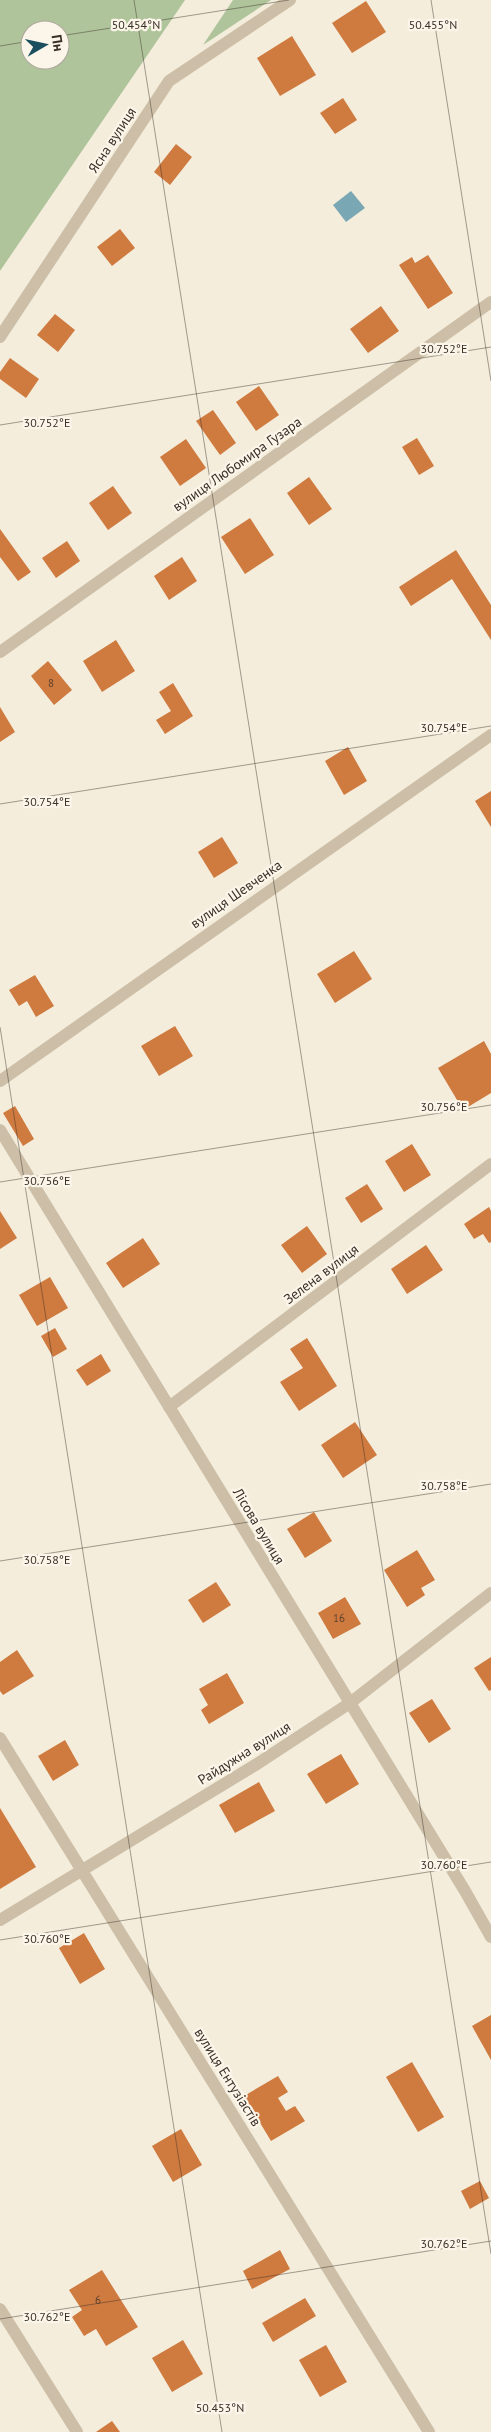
<svg xmlns="http://www.w3.org/2000/svg" width="491" height="2432" viewBox="0 0 491 2432" font-family="'PT Sans',sans-serif">
<style>
.green{fill:#afc49b;fill-rule:evenodd}
.water{fill:#79a7b3}
.building{fill:#cf7a3f}
.lines{fill:none;stroke-linecap:round;stroke-linejoin:round}
.street{stroke:#cdbfa7;stroke-width:12}
.ticks{fill:none;stroke:#393028;stroke-width:1;stroke-opacity:0.45}
.labels{text-anchor:middle;stroke-width:4.5;stroke-linejoin:round;paint-order:stroke}
.number-label{font-size:11px;fill:#5e422e}
.street-label{font-size:14px;fill:#393028;stroke:#fbf6e9}
.ticks-label{font-size:12px;text-anchor:middle;fill:#393028;stroke:#fbf6e9;stroke-width:4.5;stroke-linejoin:round;paint-order:stroke}
</style>
<rect width="100%" height="100%" fill="#f4eddc"/>
<g class="green">
<path d="M0 0H185L0 271ZM30 30H60V60H30Z"/>
<polygon points="233,0 271,0 203,45"/>
</g>
<polygon class="water" points="351,191 365,208 346,222 333,205"/>
<g class="building">
<polygon points="366,1 386,32 352,53 332,23"/>
<polygon points="292,36 316,75 280,96 257,58"/>
<polygon points="343,98 357,120 335,134 320,113"/>
<polygon points="176,144 192,157 170,185 154,172"/>
<polygon points="120,229 135,248 112,266 97,247"/>
<polygon points="428,255 453,293 428,309 399,265 412,257 415,263"/>
<polygon points="381,306 399,331 368,353 350,329"/>
<polygon points="55,314 75,330 58,352 37,335"/>
<polygon points="10,358 39,379 26,398 0,379 0,372"/>
<polygon points="259,386 279,415 256,431 236,402"/>
<polygon points="213,410 236,443 220,455 196,421"/>
<polygon points="417,438 434,466 419,475 402,447"/>
<polygon points="186,439 206,468 180,486 160,457"/>
<polygon points="309,477 332,509 309,525 287,493"/>
<polygon points="113,486 132,513 108,530 89,503"/>
<polygon points="250,518 274,555 245,574 221,537"/>
<polygon points="0,529 31,572 18,581 0,557"/>
<polygon points="67,541 80,561 56,578 42,558"/>
<polygon points="456,550 491,605 491,640 452,579 411,606 399,587"/>
<polygon points="182,557 197,581 169,600 154,576"/>
<polygon points="116,640 135,671 102,692 83,661"/>
<polygon points="48,661 72,690 54,705 31,676"/>
<polygon points="173,683 193,716 165,734 156,720 171,711 159,692"/>
<polygon points="0,707 15,732 0,742"/>
<polygon points="348,747 367,781 344,795 325,761"/>
<polygon points="491,791 491,827 475,801"/>
<polygon points="222,837 238,863 214,878 198,852"/>
<polygon points="354,951 372,979 335,1003 317,974"/>
<polygon points="35,975 54,1006 36,1017 27,1001 19,1006 9,990"/>
<polygon points="175,1026 193,1056 159,1076 141,1046"/>
<polygon points="484,1041 491,1054 491,1093 463,1110 438,1068"/>
<polygon points="15,1106 34,1139 23,1146 3,1113"/>
<polygon points="412,1144 431,1175 404,1192 385,1161"/>
<polygon points="367,1184 383,1209 361,1223 345,1198"/>
<polygon points="489,1207 491,1211 491,1242 489,1243 483,1234 474,1239 464,1224"/>
<polygon points="0,1211 17,1238 0,1249"/>
<polygon points="307,1226 327,1254 302,1273 281,1245"/>
<polygon points="143,1238 160,1264 123,1288 106,1263"/>
<polygon points="426,1245 443,1270 407,1294 391,1269"/>
<polygon points="50,1277 68,1308 37,1326 19,1295"/>
<polygon points="55,1328 67,1349 53,1357 41,1336"/>
<polygon points="307,1338 337,1386 299,1411 280,1382 303,1368 290,1349"/>
<polygon points="101,1354 111,1371 87,1386 76,1370"/>
<polygon points="355,1422 377,1455 343,1478 321,1445"/>
<polygon points="314,1512 332,1541 305,1558 287,1529"/>
<polygon points="417,1550 435,1580 421,1588 425,1595 407,1607 384,1570"/>
<polygon points="216,1582 231,1605 203,1623 188,1600"/>
<polygon points="345,1597 361,1624 333,1639 318,1613"/>
<polygon points="17,1650 34,1676 3,1695 0,1691 0,1662"/>
<polygon points="491,1657 491,1690 489,1691 474,1668"/>
<polygon points="227,1673 244,1703 209,1724 201,1710 208,1705 199,1689"/>
<polygon points="432,1699 451,1729 429,1743 409,1713"/>
<polygon points="65,1740 79,1765 53,1781 38,1756"/>
<polygon points="341,1754 359,1784 326,1804 307,1774"/>
<polygon points="259,1782 275,1811 235,1833 219,1805"/>
<polygon points="0,1808 36,1867 0,1889"/>
<polygon points="84,1933 105,1969 80,1984 59,1948"/>
<polygon points="491,2015 491,2060 472,2026"/>
<polygon points="412,2062 444,2117 418,2132 386,2077"/>
<polygon points="278,2076 288,2092 278,2098 286,2111 295,2106 305,2121 271,2141 244,2096"/>
<polygon points="181,2129 202,2165 173,2182 152,2146"/>
<polygon points="480,2181 489,2198 470,2209 461,2191"/>
<polygon points="280,2250 290,2269 252,2289 243,2271"/>
<polygon points="102,2270 138,2327 106,2346 96,2329 84,2336 72,2317 82,2310 69,2290"/>
<polygon points="305,2298 316,2316 273,2342 262,2323"/>
<polygon points="183,2340 203,2374 172,2392 152,2358"/>
<polygon points="326,2345 347,2382 320,2397 299,2360"/>
<polygon points="112,2421 120,2432 96,2432"/>
</g>
<g class="lines">
<g class="street">
<polyline points="0,337 169,81 290,0"/>
<polyline points="0,652 491,302"/>
<polyline points="0,1081 491,735"/>
<polyline points="0,1130 465,1891 491,1937"/>
<polyline points="169,1407 491,1164"/>
<polyline points="0,1738 429,2432"/>
<polyline points="0,1920 257,1764 350,1703 491,1593"/>
<polyline points="0,2309 77,2432"/>
</g>
</g>
<path class="ticks" d="M134 0 491 2254M431 0 491 381M60 36 289 0M0 46 30 41M0 425 491 347M0 804 491 726M0 1027 222 2432M0 1182 491 1105M0 1561 491 1484M0 1940 491 1862M0 2319 491 2241"/>
<g class="labels">
<g class="number-label">
<text x="51" y="687">8</text>
<text x="339" y="1622">16</text>
<text x="98" y="2304">6</text>
</g>
<g class="street-label">
<text transform="translate(112 140) rotate(-57)" y="5">Ясна вулиця</text>
<text transform="translate(237 464) rotate(-35)" y="5">вулиця Любомира Гузара</text>
<text transform="translate(236 894) rotate(-35)" y="5">вулиця Шевченка</text>
<text transform="translate(321 1274) rotate(-37)" y="5">Зелена вулиця</text>
<text transform="translate(259 1526) rotate(59)" y="5">Лісова вулиця</text>
<text transform="translate(244 1753) rotate(-32)" y="5">Райдужна вулиця</text>
<text transform="translate(228 2077) rotate(58)" y="5">вулиця Ентузіастів</text>
</g>
</g>
<g class="ticks-label">
<text x="136" y="29">50.454°N</text>
<text x="433" y="29">50.455°N</text>
<text x="444" y="353">30.752°E</text>
<text x="47" y="427">30.752°E</text>
<text x="444" y="732">30.754°E</text>
<text x="47" y="806">30.754°E</text>
<text x="444" y="1111">30.756°E</text>
<text x="47" y="1185">30.756°E</text>
<text x="444" y="1490">30.758°E</text>
<text x="47" y="1564">30.758°E</text>
<text x="444" y="1869">30.760°E</text>
<text x="47" y="1943">30.760°E</text>
<text x="444" y="2248">30.762°E</text>
<text x="47" y="2321">30.762°E</text>
<text x="220" y="2412">50.453°N</text>
</g>
<g transform="translate(45 45) rotate(81)"><circle r="24" fill="#fbf6e9" stroke="#ada79c"/>
<path d="M0-4L9 19L0 12L-9 19Z" fill="#1a4e5e"/>
<text y="-8" font-size="14" font-weight="bold" text-anchor="middle" fill="#393028">Пн</text>
</g>
</svg>
